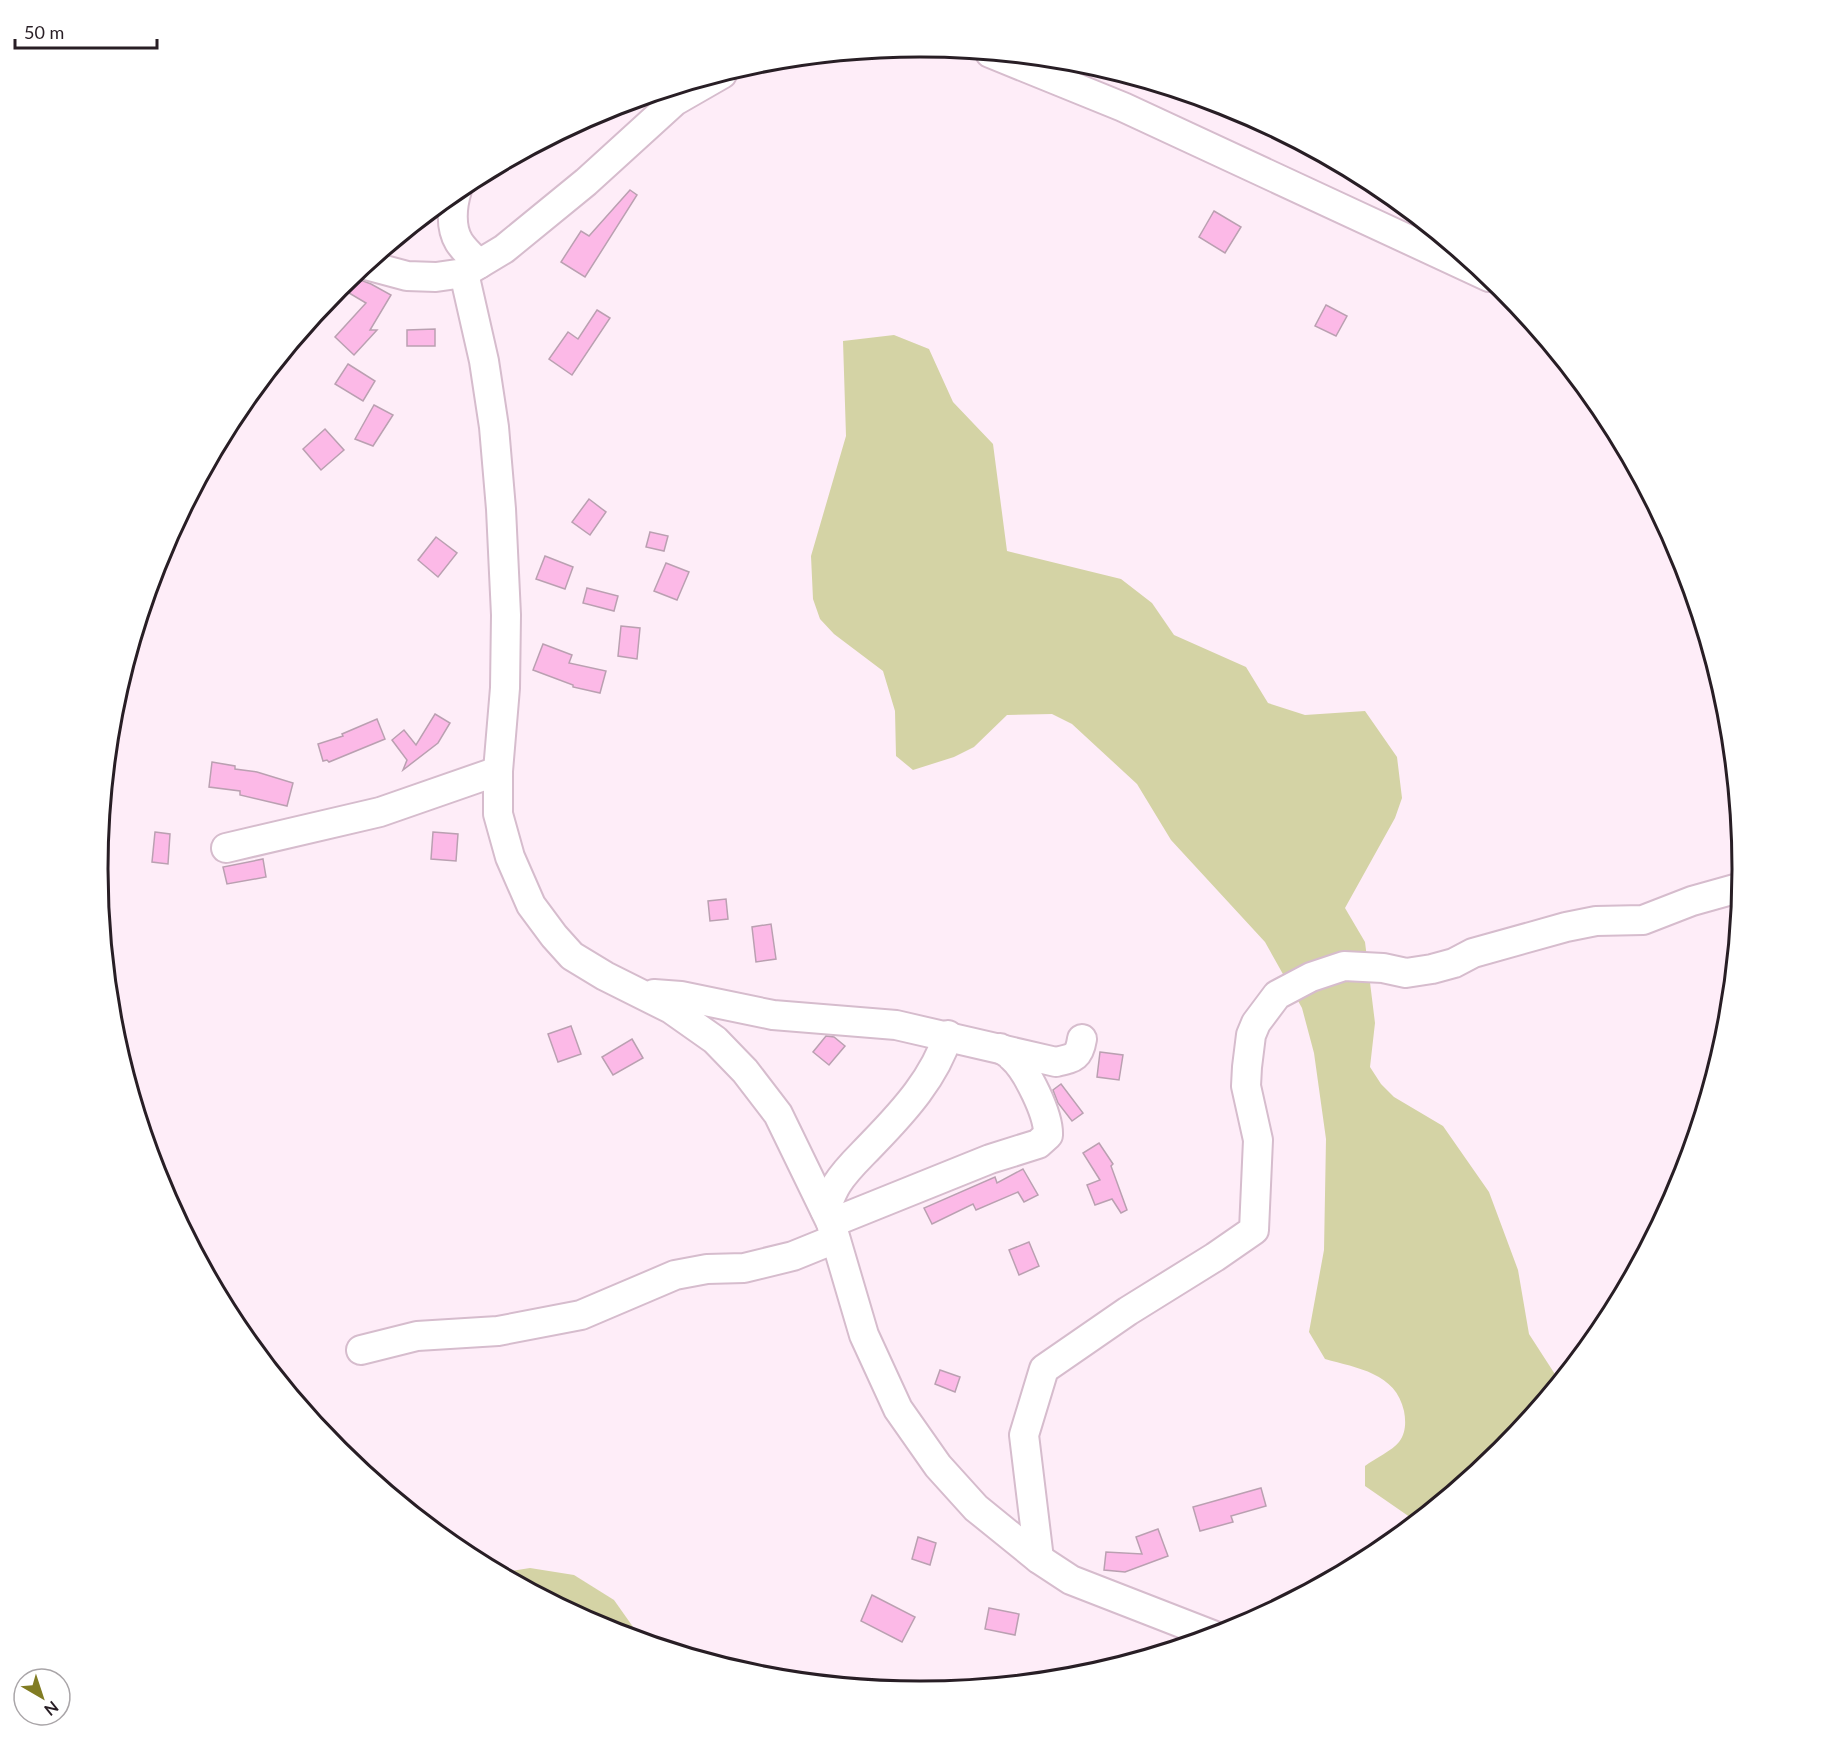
<svg xmlns="http://www.w3.org/2000/svg" width="1841" height="1739" viewBox="0 0 1841 1739" font-family="Lato,sans-serif">
<style>
.green{fill:#d4d3a5}
.building{fill:#fcb9e7;stroke:#baa0b1;stroke-width:1.5}
.lines{fill:none;stroke-linecap:round;stroke-linejoin:round}
.minor-casing{stroke:#d6bccd;stroke-width:32}
.minor{stroke:#fff;stroke-width:28}
.rim{fill:none;stroke:#281e25;stroke-width:3}
</style>
<rect width="100%" height="100%" fill="#feedf8"/>
<g class="green">
<path d="M894 335 929 349 953 402 993 444 1007 551 1121 579 1152 603 1174 635 1246 667 1268 703 1305 715 1365 711 1397 757 1402 798 1395 818 1345 908 1365 942 1375 1023 1370 1067 1381 1084 1394 1097 1443 1126 1489 1192 1518 1270 1529 1334 1560 1382 1502 1452 1417 1522 1365 1486V1466C1374 1459 1393 1450 1399 1442 1406 1433 1406 1421 1404 1411 1396 1373 1357 1368 1325 1359L1309 1332 1324 1250 1326 1139 1314 1053 1302 1008 1265 942 1171 840 1137 784 1072 724 1052 714 1007 715 974 747 954 757 913 770 896 756 895 711 883 671 834 634 820 619 813 599 811 556 846 436 843 341Z"/>
<polygon points="530,1568 574,1575 614,1600 643,1641 605,1630 499,1573"/>
</g>
<g class="building">
<polygon points="630,190 637,195 585,277 561,262 581,231 589,236"/>
<polygon points="1214,211 1241,227 1225,253 1199,237"/>
<polygon points="358,279 371,284 391,295 370,330 377,330 354,355 335,337 366,303 349,293"/>
<polygon points="1326,305 1347,316 1336,336 1315,326"/>
<polygon points="597,310 610,318 572,375 549,359 568,332 578,339"/>
<polygon points="435,329 435,346 407,346 407,330"/>
<polygon points="348,364 375,381 363,401 335,384"/>
<polygon points="374,405 393,415 373,446 355,439"/>
<polygon points="325,429 344,450 321,470 303,449"/>
<polygon points="589,499 606,512 590,535 572,522"/>
<polygon points="650,532 668,536 664,551 646,547"/>
<polygon points="436,537 457,553 438,577 418,560"/>
<polygon points="545,556 573,567 565,589 536,579"/>
<polygon points="666,563 689,572 677,600 654,591"/>
<polygon points="587,588 618,596 614,611 583,603"/>
<polygon points="621,626 640,628 637,659 618,656"/>
<polygon points="543,644 572,655 569,663 606,671 600,693 573,687 573,685 533,670"/>
<polygon points="435,714 450,723 438,743 403,770 407,760 392,740 404,730 416,745"/>
<polygon points="377,719 385,739 329,762 327,760 323,761 318,744 343,736 342,734"/>
<polygon points="212,762 235,766 235,769 257,772 293,783 287,806 240,795 240,791 209,787"/>
<polygon points="155,832 170,834 168,864 152,862"/>
<polygon points="433,832 458,834 456,861 431,859"/>
<polygon points="263,859 266,877 227,884 223,867"/>
<polygon points="726,899 728,919 710,921 708,901"/>
<polygon points="771,924 776,959 756,962 752,927"/>
<polygon points="571,1026 581,1054 558,1062 548,1034"/>
<polygon points="826,1036 834,1037 845,1046 829,1065 813,1052"/>
<polygon points="632,1039 643,1058 613,1075 602,1057"/>
<polygon points="1100,1052 1123,1055 1119,1080 1097,1077"/>
<polygon points="1061,1084 1083,1113 1072,1121 1058,1103 1053,1090"/>
<polygon points="1099,1143 1113,1164 1111,1166 1127,1210 1121,1213 1112,1199 1095,1205 1087,1185 1100,1180 1083,1153"/>
<polygon points="1023,1169 1038,1195 1024,1202 1018,1192 976,1210 973,1204 932,1224 924,1208 995,1177 997,1183"/>
<polygon points="1029,1242 1039,1266 1019,1275 1009,1250"/>
<polygon points="940,1370 960,1377 955,1392 935,1384"/>
<polygon points="1261,1488 1266,1506 1231,1516 1233,1522 1200,1531 1193,1507"/>
<polygon points="1158,1529 1168,1556 1125,1572 1104,1570 1106,1552 1142,1554 1136,1537"/>
<polygon points="918,1537 936,1543 930,1565 912,1559"/>
<polygon points="872,1595 915,1617 902,1642 861,1621"/>
<polygon points="989,1608 1019,1614 1015,1635 985,1629"/>
</g>
<g class="lines">
<g class="minor-casing">
<g id="minor">
<polyline points="990,53 1123,107 1489,277"/>
<path d="M457 190C452 206 450 227 459 242 464 250 473 258 479 264"/>
<polyline points="366,265 407,276 436,277 464,273 504,249 586,182 675,101 722,74"/>
<polyline points="464,273 484,361 494,427 501,509 506,615 505,688 498,771 498,814 510,857 531,905 554,936 572,956 605,976 671,1009 715,1040 745,1071 778,1114 831,1223 864,1335 898,1409 938,1466 976,1508 1039,1559 1071,1580 1215,1636"/>
<polyline points="226,848 380,812 498,771"/>
<path d="M654 994 681 996 773 1015 896 1025 1056 1062C1073 1058 1079 1058 1082 1039"/>
<path d="M825 1210C829 1201 832 1192 837 1184 847 1168 861 1156 874 1142 904 1111 935 1077 948 1035"/>
<path d="M831 1223 990 1159 1038 1144 1048 1135C1049 1115 1027 1070 1012 1057 1009 1053 1004 1051 1000 1048"/>
<polyline points="361,1350 417,1336 498,1331 581,1315 675,1275 707,1269 744,1268 793,1256 835,1239"/>
<polyline points="1039,1559 1024,1435 1044,1369 1128,1311 1215,1257 1254,1230 1258,1140 1246,1086 1247,1067 1251,1035 1256,1023 1277,995 1311,977 1344,966 1383,968 1406,973 1432,969 1454,963 1473,953 1566,927 1596,921 1643,920 1692,901 1742,887"/>
</g>
</g>
<use href="#minor" class="minor"/>
</g>
<path d="M0 0H1841V1739H0ZM108 869a812 812 0 1 1 1624 0a812 812 0 1 1-1624 0Z" fill="#fff" fill-rule="evenodd"/>
<path class="rim" d="M108 869a812 812 0 1 1 1624 0a812 812 0 1 1-1624 0Z"/>
<g transform="translate(42 1697) rotate(141)"><circle r="28" fill="#ffffff" stroke="#a9a5a8" stroke-width="1.5"/>
<path d="M0-4.5L10 22L0 15L-10 22Z" fill="#817c23"/>
<text y="-9" font-size="16" font-weight="bold" text-anchor="middle" fill="#281e25">N</text>
</g>
<path d="M15 39v9h142v-9" fill="none" stroke="#281e25" stroke-width="3"/>
<text x="24" y="39" font-size="18" fill="#281e25" stroke="#ffffff" stroke-width="4.5" paint-order="stroke">50 m</text>
</svg>
